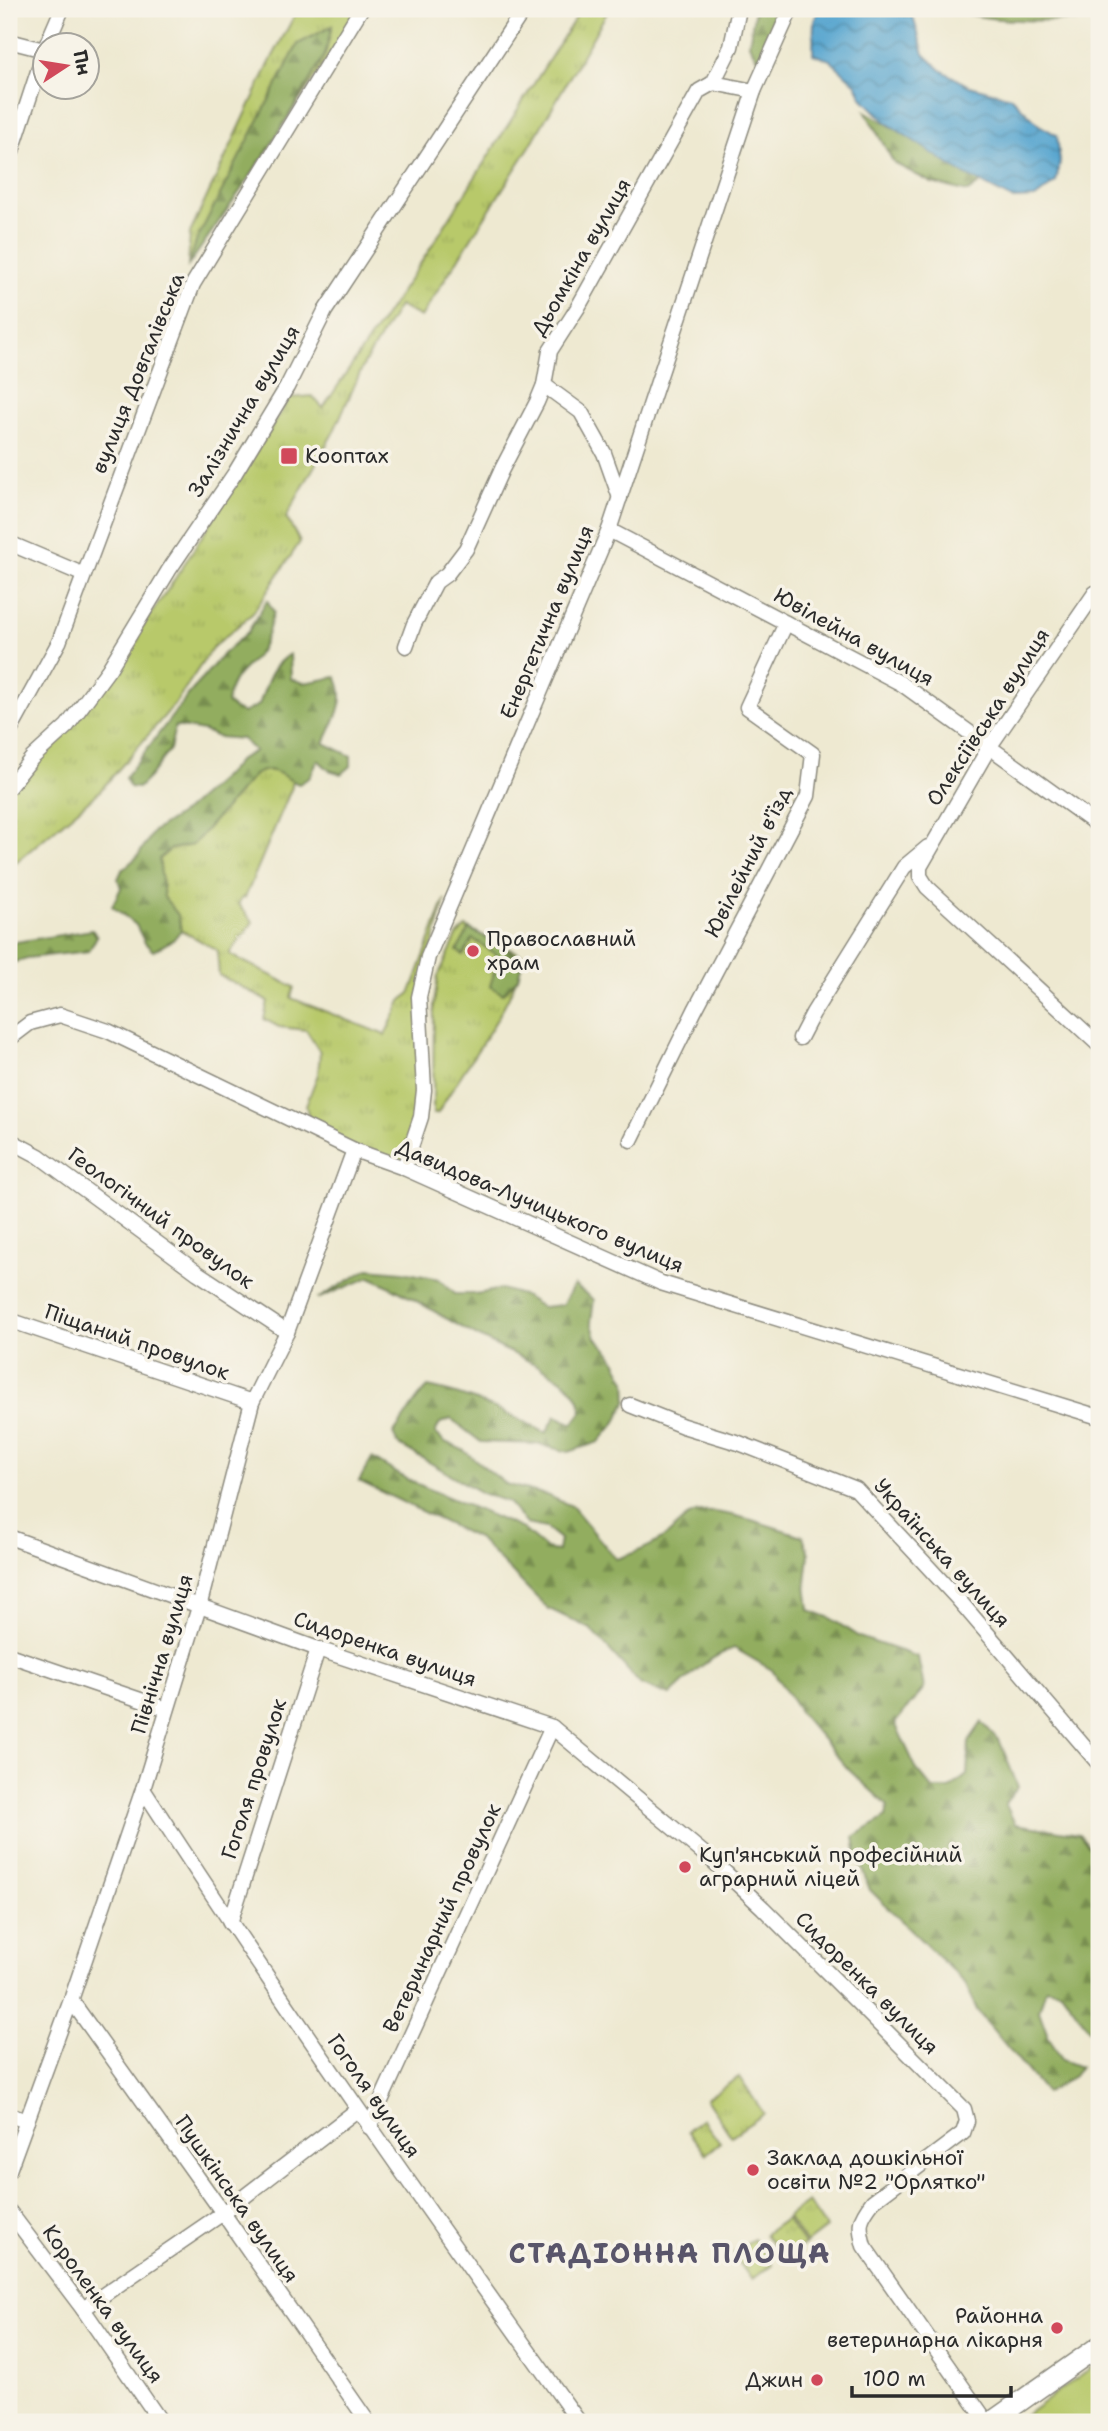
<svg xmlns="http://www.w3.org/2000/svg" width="1108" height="2431" viewBox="0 0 1108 2431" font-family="'Shantell Sans',sans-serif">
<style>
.grass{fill:url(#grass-tufts);stroke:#727a4b;stroke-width:2}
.forest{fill:url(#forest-firs);stroke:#5e6c45;stroke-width:2}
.pitch{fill:#b8c96b;stroke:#727a4b;stroke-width:2}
.water{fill:url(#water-waves);stroke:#40687d;stroke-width:2}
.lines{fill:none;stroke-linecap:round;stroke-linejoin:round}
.minor-casing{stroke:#8c8a7e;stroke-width:17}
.major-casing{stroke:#8c8a7e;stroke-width:22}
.minor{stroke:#fff;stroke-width:14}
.major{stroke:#fff;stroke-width:19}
.poi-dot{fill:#d1495b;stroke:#f7f3e8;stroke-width:2.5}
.labels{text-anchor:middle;stroke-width:7;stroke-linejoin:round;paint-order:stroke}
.street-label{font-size:21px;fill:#2b2b2b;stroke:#f7f3e8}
.poi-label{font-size:21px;fill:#2b2b2b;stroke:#f7f3e8;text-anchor:start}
.district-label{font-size:28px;font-weight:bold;letter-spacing:2px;fill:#59556a;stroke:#f7f3e8}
</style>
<defs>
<pattern id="grass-tufts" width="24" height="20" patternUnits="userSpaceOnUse" patternTransform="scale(1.75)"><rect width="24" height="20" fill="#b8c96b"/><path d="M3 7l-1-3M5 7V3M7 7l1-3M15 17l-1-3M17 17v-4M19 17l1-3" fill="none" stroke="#9ead5d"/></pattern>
<pattern id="forest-firs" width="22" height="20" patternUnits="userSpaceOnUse" patternTransform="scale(1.75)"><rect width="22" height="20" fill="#92ad5f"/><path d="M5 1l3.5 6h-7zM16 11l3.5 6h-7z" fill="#778d4f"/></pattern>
<pattern id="water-waves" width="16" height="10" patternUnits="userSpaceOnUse" patternTransform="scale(1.75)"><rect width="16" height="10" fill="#56a5cf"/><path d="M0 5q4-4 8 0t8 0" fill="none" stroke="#4787a8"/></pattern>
</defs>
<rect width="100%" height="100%" fill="#f7f3e8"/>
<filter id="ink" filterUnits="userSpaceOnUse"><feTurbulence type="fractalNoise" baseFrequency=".0143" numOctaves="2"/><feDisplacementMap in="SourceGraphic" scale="14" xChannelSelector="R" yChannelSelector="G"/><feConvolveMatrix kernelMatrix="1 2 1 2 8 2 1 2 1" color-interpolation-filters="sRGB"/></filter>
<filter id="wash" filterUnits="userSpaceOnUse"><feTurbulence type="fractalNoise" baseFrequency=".00686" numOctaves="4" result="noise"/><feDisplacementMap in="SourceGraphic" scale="28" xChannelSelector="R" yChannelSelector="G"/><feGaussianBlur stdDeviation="1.57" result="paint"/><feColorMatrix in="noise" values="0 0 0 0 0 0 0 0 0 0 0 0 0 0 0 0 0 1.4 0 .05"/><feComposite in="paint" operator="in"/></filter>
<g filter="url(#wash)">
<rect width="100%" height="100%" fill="#eee9d1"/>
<g class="grass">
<polygon points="298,9 361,9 188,266 190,233 272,58"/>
<polygon points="581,9 609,9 530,146 421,317 399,306 364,364 333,433 286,517 300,542 253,613 213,647 174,705 100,791 9,868 9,780 79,717 169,588 290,398 312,396 323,408 428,252"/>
<path d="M264 770 281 772 292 781V787L245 898 243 897 238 904 253 922 229 954 294 987 291 998 385 1035 401 1001 411 992 445 899 419 997 424 1088 404 1168 311 1130 306 1105 318 1074 320 1052 306 1030 279 1027 264 1019 268 1001 219 975 217 950 181 930C177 906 169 913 162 897 156 885 158 869 159 857L171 849 191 844 254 775Z"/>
<path d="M466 927 524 956C509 1014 467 1061 438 1113L433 1114 434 1004 438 976 458 934Z"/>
<polygon points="739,2077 764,2114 731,2136 706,2099"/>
<polygon points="702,2119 720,2143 706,2154 688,2131"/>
<polygon points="808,2202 826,2228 806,2243 787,2217"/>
<polygon points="786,2219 804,2244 784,2259 765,2234"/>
<polygon points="754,2239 772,2264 752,2280 733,2254"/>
</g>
<g class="forest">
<polygon points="755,9 790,9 760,63 749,44"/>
<path d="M958 9H1099V68L1092 61 1096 21C1065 19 980 25 958 9Z"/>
<polygon points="332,26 325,55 263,158 188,266 197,239 298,44"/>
<polygon points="865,111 983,181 968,192 932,183 894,163"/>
<path d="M267 600 274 612C269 625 267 642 259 653 243 673 231 674 227 703L234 709 243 713 259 705C266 686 271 664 290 654L291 679 304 683 336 677C349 700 334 720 324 743L351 756V766L342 774 329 770 318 760 310 777 299 784C280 777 275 763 254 775L193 845 171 849 159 859 164 897 178 915 181 930 173 940 153 951 145 943 136 925 112 906 121 888 118 879 122 870 137 857 154 831 185 811 229 772 240 759 255 751 242 739 218 737 204 731 175 726 170 749 149 777 138 788 130 787 125 778 189 694 223 654 248 632Z"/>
<polygon points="469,929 506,947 522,962 518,978 503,994 490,986 497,963 497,955 473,939 463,955 457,951"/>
<polygon points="92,930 97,936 89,951 27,958 9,964 9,943"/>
<path d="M368 1269 403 1272 439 1279 455 1294H477L501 1289 522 1295 542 1307 562 1305 574 1285 594 1300 591 1321 596 1338 611 1353 626 1381 627 1401 616 1422 599 1442 569 1452 537 1444 481 1442 451 1419 440 1423 435 1433 445 1442 463 1450 506 1484 546 1495 572 1506 616 1559C634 1553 651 1547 666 1536 676 1528 683 1517 696 1513 720 1506 777 1529 803 1536L809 1554 806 1583 809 1610 830 1618 859 1637 918 1657 924 1688 895 1723 917 1770 933 1789H949L967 1775 969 1741 982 1722 1000 1742 1018 1787 1005 1803 1015 1824 1079 1834 1099 1858V2043L1061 1991 1046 1988 1039 2011 1048 2036 1062 2060 1080 2067 1074 2076 1046 2093 978 2012 965 1983 870 1890 857 1856 854 1837 886 1817 888 1806 849 1770 800 1713 772 1670 734 1648C705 1659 692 1674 670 1695L641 1685 591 1629 547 1608 479 1539 359 1481 372 1458 408 1480 523 1529 546 1549 558 1551 560 1539 546 1528 526 1524 508 1502 482 1493 398 1444 393 1434C406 1418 413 1401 428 1387 469 1395 509 1413 546 1433L556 1416 573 1424 582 1412C580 1402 578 1396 571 1388 551 1368 511 1354 485 1340 446 1320 411 1295 370 1277L317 1299Z"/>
</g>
<polygon class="pitch" points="1099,2362 1099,2422 1016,2422"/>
<path class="water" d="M819 9C852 9 882 9 913 17L924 54 941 70 969 86 1011 97 1039 125 1057 135 1060 162 1056 182 1035 198 1012 199 962 173 887 123 863 99 856 84 830 60 813 54 814 21Z"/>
</g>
<g filter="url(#ink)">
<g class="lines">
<g class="minor-casing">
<g id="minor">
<polyline points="9,41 44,50"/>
<polyline points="46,46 62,9"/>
<polyline points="713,83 731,47 739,9"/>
<polyline points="9,160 46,47"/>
<polyline points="544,385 581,412 604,453 620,498"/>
<polyline points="609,530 902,684 1099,826"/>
<polyline points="9,543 82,574"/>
<polyline points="1099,597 1095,593 990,746 920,867 920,876 927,887 1099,1045"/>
<polyline points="406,646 414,624 436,582 447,574 466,549 502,469 537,402 544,385 550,351 577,309 699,91 713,83 754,91"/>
<polyline points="9,733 59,642 193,284 361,9"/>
<polyline points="9,787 32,758 67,726 109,669 169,570 235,473 287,387 325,311 524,9"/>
<polyline points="800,1038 813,1013 904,867 928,847"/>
<polyline points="9,1039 30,1023 60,1015 108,1031 354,1150 404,1168 661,1283 1099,1417"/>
<polyline points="9,1140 39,1156 198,1273 287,1332"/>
<polyline points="631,1140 695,1010 808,796 813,754 747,707 786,623"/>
<polyline points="404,1168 421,1117 424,1090 419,997 428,957 609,530 754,91 791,9"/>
<polyline points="9,1320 252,1402"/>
<polyline points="630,1405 683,1426 739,1443 856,1489 957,1598 1099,1764"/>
<path d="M9 1537 318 1649 552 1727 714 1862 763 1908 964 2109 967 2121 963 2133 873 2201C859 2219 858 2224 864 2246L987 2422"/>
<polyline points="9,1655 167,1709"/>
<path d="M143 1789C282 2004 430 2213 579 2422"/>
<polyline points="230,1923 318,1649"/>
<polyline points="71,2000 223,2213 368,2422"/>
<polyline points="9,2115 27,2121"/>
<polyline points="369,2127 552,1727"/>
<polyline points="9,2170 71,2000 143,1789 199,1607 252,1402 287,1332 354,1150"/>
<polyline points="9,2211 83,2309 161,2422"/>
<polyline points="83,2309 223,2213 357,2110"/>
</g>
</g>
<g class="major-casing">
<polyline id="major" points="991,2422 1099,2346"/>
</g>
<use href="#minor" class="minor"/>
<use href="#major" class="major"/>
</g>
</g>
<g class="poi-dot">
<rect x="280" y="447" width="18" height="18" rx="3.5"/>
<circle cx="473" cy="951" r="7"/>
<circle cx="685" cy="1867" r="7"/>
<circle cx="753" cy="2170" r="7"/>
<circle cx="1057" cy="2328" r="7"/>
<circle cx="817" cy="2380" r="7"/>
</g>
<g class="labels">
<g class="street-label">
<text transform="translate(581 257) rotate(-60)" y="7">Дьомкіна вулиця</text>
<text transform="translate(138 373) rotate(-68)" y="7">вулиця Довгалівська</text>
<text transform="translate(244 411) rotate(-59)" y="7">Залізнична вулиця</text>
<text transform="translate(547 622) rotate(-67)" y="7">Енергетична вулиця</text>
<text transform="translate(854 637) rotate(29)" y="7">Ювілейна вулиця</text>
<text transform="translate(988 717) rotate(-57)" y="7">Олексіївська вулиця</text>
<text transform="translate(748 862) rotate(-63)" y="7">Ювілейний в'їзд</text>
<text transform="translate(540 1206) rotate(23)" y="7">Давидова-Лучицького вулиця</text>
<text transform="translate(161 1218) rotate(36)" y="7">Геологічний провулок</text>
<text transform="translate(137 1342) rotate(19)" y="7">Піщаний провулок</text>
<text transform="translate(942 1553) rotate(48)" y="7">Українська вулиця</text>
<text transform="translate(385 1649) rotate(19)" y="7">Сидоренка вулиця</text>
<text transform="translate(162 1654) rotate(-73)" y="7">Північна вулиця</text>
<text transform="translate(254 1779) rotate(-72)" y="7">Гоголя провулок</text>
<text transform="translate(442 1918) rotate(-65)" y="7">Ветеринарний провулок</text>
<text transform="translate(867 1983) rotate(45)" y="7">Сидоренка вулиця</text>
<text transform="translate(374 2096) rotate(55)" y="7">Гоголя вулиця</text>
<text transform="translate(237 2199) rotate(55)" y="7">Пушкінська вулиця</text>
<text transform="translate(103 2304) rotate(54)" y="7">Короленка вулиця</text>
</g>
<g class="poi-label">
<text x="305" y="463">Кооптах</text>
<text x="487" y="946">Православний<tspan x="487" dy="24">храм</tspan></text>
<text x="699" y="1862">Куп'янський професійний<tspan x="699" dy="24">аграрний ліцей</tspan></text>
<text x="767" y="2165">Заклад дошкільної<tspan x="767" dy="24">освіти №2 "Орлятко"</tspan></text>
<text x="1043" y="2323" text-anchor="end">Районна<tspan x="1043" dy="24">ветеринарна лікарня</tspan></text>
<text x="803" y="2387" text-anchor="end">Джин</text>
</g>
<g class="district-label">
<text x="670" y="2263">СТАДІОННА ПЛОЩА</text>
</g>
</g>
<rect width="1108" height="2431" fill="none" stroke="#f7f3e8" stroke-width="35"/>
<g transform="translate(66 66) rotate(78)"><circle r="33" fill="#f7f3e8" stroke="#a5a39c" stroke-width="2"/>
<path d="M0-5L12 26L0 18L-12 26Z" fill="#d1495b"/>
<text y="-10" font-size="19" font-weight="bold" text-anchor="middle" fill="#2b2b2b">Пн</text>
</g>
<path d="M852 2386v10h159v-10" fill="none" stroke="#2b2b2b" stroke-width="3.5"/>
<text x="863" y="2386" font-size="21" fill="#2b2b2b" stroke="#f7f3e8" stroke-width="5" paint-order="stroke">100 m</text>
</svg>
